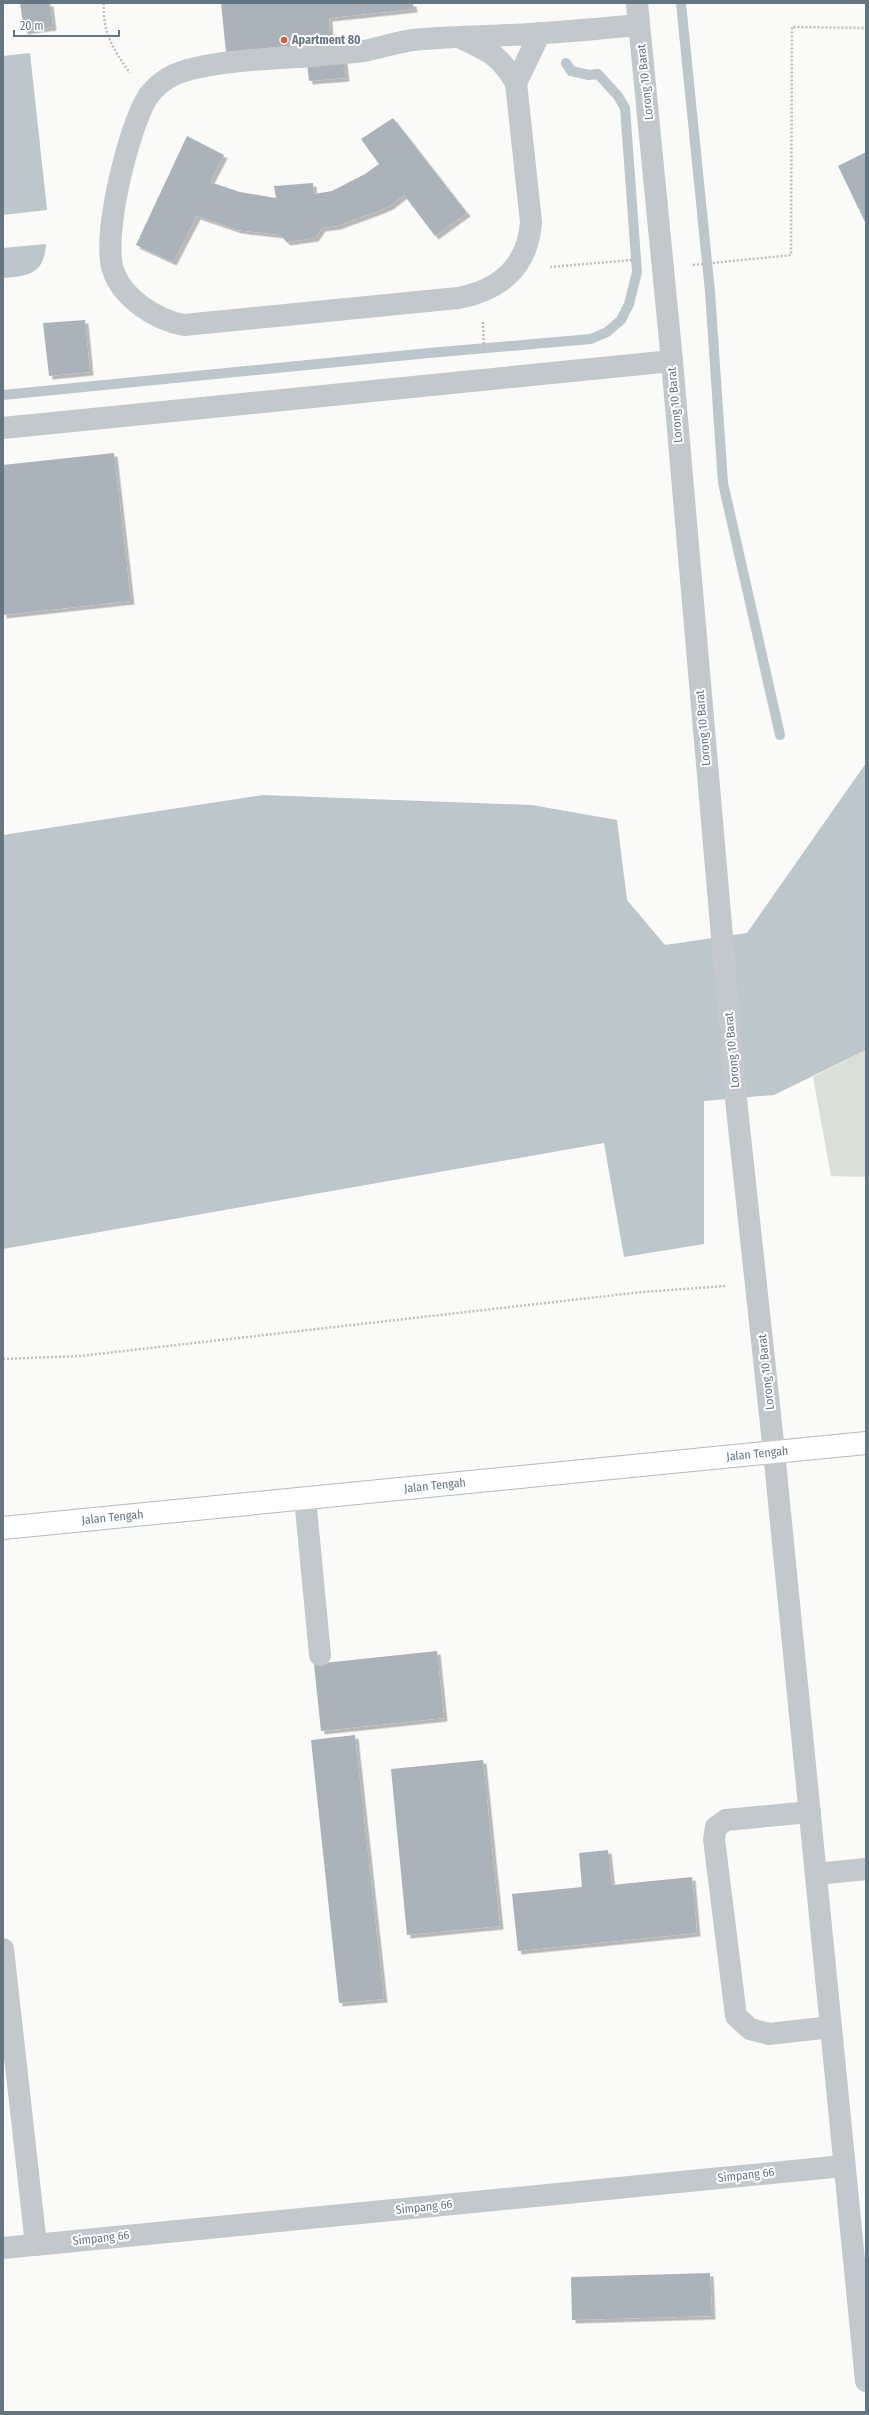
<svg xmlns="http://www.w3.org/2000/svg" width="869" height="2415" viewBox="0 0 869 2415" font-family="'Fira Sans Condensed',sans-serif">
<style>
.green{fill:#dadfd7}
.water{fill:#bbc7cb}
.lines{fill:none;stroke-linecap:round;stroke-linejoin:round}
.stream{stroke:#bbc7cb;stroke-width:10}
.building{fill:#aab3b9;filter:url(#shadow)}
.major-casing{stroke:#b5babe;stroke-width:24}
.path{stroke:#bbbfc2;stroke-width:2.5;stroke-dasharray:2 2;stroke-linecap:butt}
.minor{stroke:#c3c8cc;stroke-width:22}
.major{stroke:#fff;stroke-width:22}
.poi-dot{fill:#e4572e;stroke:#fff;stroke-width:1.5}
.labels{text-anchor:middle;stroke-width:4;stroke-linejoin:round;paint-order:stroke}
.poi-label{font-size:12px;font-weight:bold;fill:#657683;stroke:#fff;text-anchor:start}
.street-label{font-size:12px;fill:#657683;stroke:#fff}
</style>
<defs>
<filter id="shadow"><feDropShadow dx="3.5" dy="3.5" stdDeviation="0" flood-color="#0004"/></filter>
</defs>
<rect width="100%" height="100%" fill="#fafaf8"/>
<polygon class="green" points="866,1050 866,1177 831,1176 813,1077"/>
<g class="water">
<polygon points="30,53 47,210 3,215 3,56"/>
<path d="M46 244C44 274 29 276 3 278V248Z"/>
<polygon points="866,763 866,1050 774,1095 704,1101 704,1244 624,1257 604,1143 3,1249 3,835 263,795 532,805 617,820 627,900 665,945 747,933"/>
</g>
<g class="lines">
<g class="stream">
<polyline points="681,3 710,292 723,483 780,735"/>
<polyline points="3,395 429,353 591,339 607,332 621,320 629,304 637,272 625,108 618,96 598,74 589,75 571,71 566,63"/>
</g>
</g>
<g class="building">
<polygon points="20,3 50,3 53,27 24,31"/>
<polygon points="221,3 413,3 414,9 329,18 330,36 341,35 346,78 309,81 305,44 226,52"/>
<polygon points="393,118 467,213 435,236 404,195 390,206 373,213 337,226 322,228 315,238 287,242 280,235 238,230 197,216 173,262 136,245 187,136 224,155 210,182 240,192 276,198 274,186 313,183 314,194 332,191 365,174 379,164 361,139"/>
<polygon points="866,152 866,224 838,166"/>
<polygon points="85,320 90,372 49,376 43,323"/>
<polygon points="114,453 131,601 3,615 3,465"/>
<polygon points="437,1651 444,1718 321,1731 314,1664"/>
<polygon points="355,1735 384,1999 339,2003 311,1740"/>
<polygon points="483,1760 500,1926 407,1935 391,1769"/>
<polygon points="608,1850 612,1885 692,1877 697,1933 518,1951 512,1894 582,1887 579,1853"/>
<polygon points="710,2273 712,2316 572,2320 571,2277"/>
</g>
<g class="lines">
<g class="major-casing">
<g id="major">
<path id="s1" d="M3 1528 866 1443"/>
</g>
</g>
<g class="path">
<path d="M104 3C102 32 114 51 130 73"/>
<polyline points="693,265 791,255 792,27 866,28"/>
<polyline points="550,267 632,260"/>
<polyline points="483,322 484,351"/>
<polyline points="3,1359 80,1356 642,1292 726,1286"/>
</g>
<g class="minor">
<polyline points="637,3 672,361 737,1109 774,1452 866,2381"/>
<path d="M459 37C488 51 499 54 516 83L531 222C528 267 500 290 458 298L184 325C156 320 122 298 113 270 102 236 128 131 146 100 150 92 160 83 168 78 198 60 275 59 313 56 330 54 347 53 364 51 380 48 397 42 413 40 445 36 478 37 511 35 554 33 596 29 639 25"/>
<polyline points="516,83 540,33"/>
<polyline points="3,428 672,361"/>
<polyline points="305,1498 320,1655"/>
<polyline points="810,1812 726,1820 716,1827 714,1839 736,2016 750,2029 769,2034 831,2027"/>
<polyline points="816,1874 866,1869"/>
<polyline points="3,1949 36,2245"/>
<polyline points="3,2248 844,2166"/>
</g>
<use href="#major" class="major"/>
</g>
<circle class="poi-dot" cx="284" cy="40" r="4"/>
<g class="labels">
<g class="poi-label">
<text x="292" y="44">Apartment 80</text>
</g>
<g class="street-label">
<text transform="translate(645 82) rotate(-96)" y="4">Lorong 10 Barat</text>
<text transform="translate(675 405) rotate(-95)" y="4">Lorong 10 Barat</text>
<text transform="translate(703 728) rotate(-95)" y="4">Lorong 10 Barat</text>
<text transform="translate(732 1050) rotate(-95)" y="4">Lorong 10 Barat</text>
<text transform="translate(766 1372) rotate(-96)" y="4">Lorong 10 Barat</text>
<text dy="4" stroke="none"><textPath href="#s1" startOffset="758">Jalan Tengah</textPath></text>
<text dy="4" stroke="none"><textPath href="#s1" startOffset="434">Jalan Tengah</textPath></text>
<text dy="4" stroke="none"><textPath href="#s1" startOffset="110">Jalan Tengah</textPath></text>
<text transform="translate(746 2175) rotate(-6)" y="4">Simpang 66</text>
<text transform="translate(424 2207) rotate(-6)" y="4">Simpang 66</text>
<text transform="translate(101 2238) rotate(-6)" y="4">Simpang 66</text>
</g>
</g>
<rect width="869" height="2415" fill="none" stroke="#657683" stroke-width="8"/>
<path d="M14 30v6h105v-6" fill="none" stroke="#657683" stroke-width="2"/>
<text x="20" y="30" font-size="12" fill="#657683" stroke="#ffffff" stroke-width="3" paint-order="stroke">20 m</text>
</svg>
